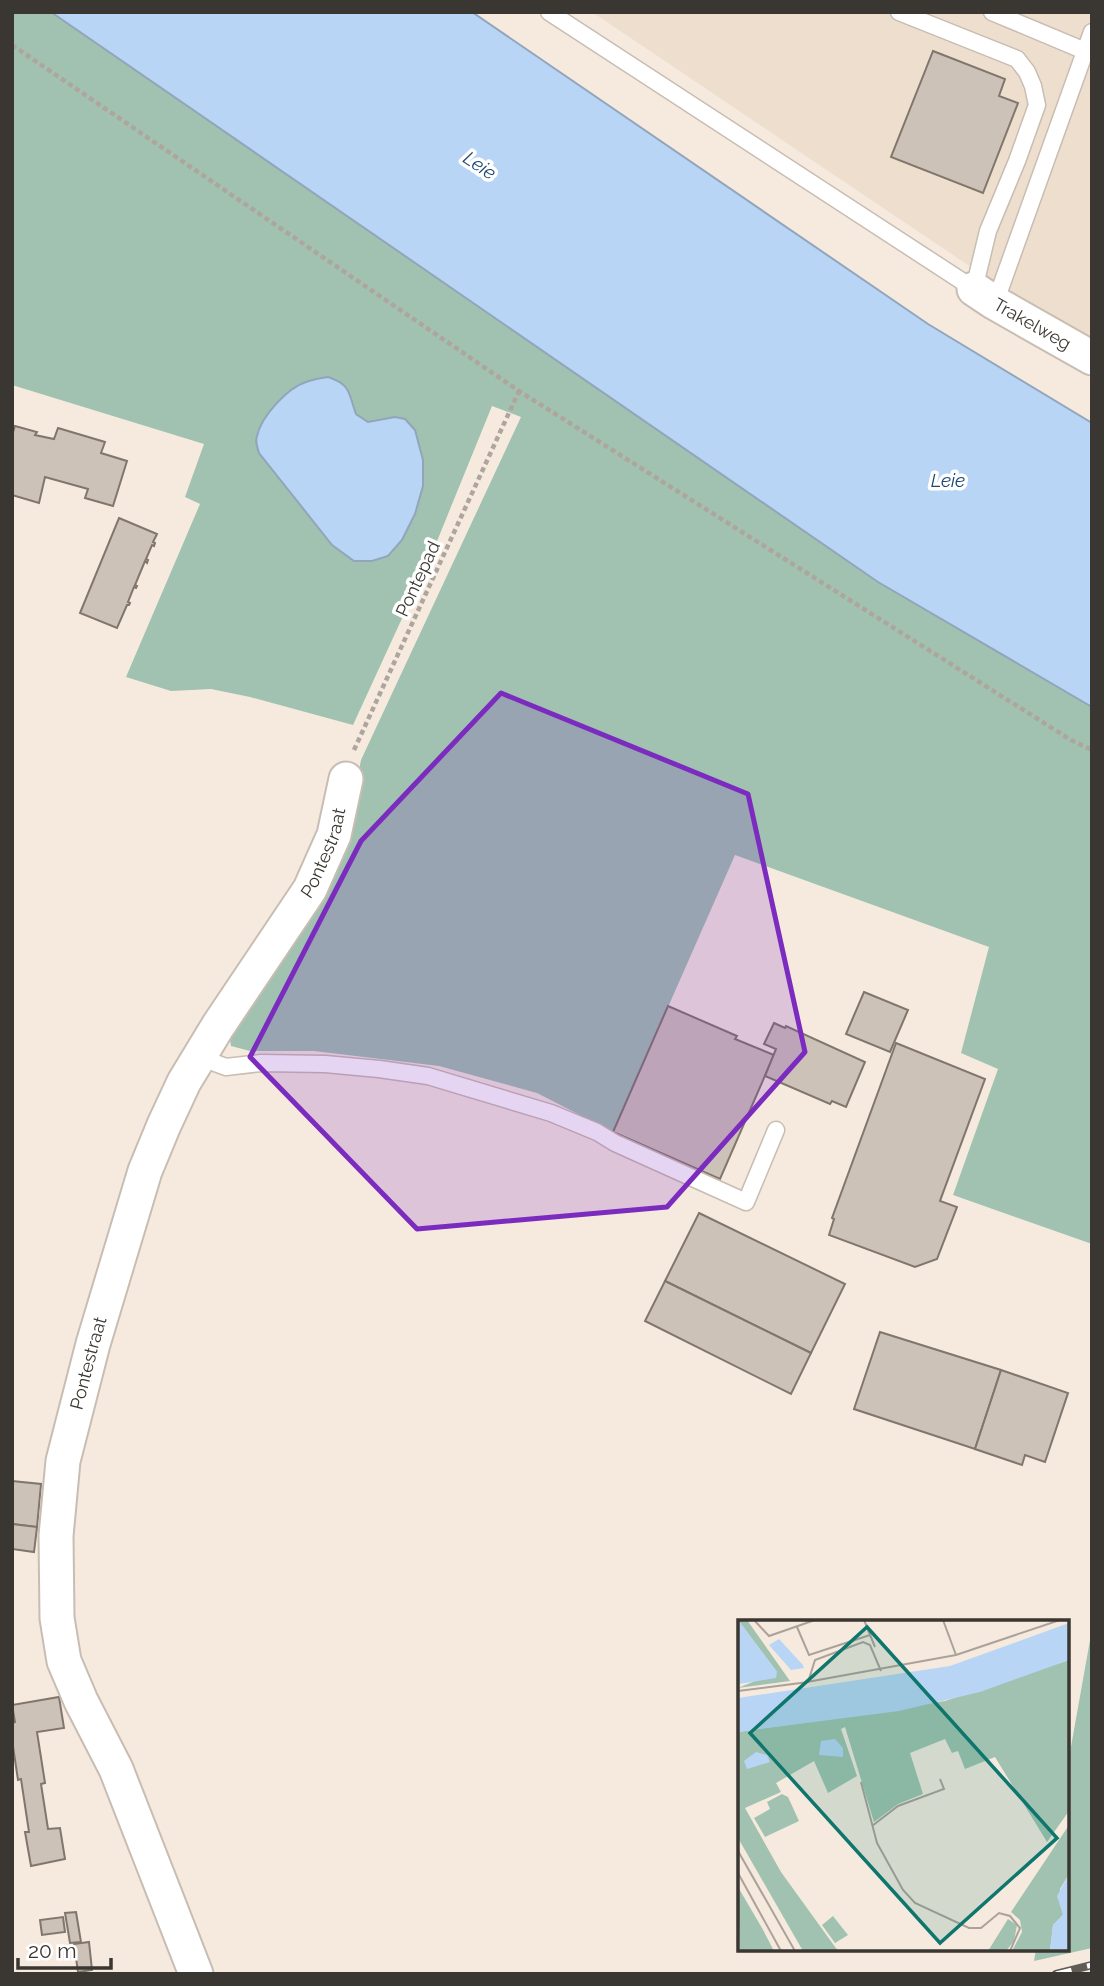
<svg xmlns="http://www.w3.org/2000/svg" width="1104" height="1986" viewBox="0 0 1104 1986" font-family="Raleway,sans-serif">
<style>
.built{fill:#eedecd}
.green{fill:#a1c2b0;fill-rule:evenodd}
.water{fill:#b8d5f5;stroke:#92a5ba;stroke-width:2}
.building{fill:#cdc2b7;stroke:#80766c;stroke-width:2}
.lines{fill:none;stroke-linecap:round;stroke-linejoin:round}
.service-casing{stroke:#c8bdb2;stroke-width:19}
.minor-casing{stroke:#c8bdb2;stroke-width:37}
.path{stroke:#aea59d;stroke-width:4.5;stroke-dasharray:5 3.5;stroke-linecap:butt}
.service{stroke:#fff;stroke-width:16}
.minor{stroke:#fff;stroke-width:33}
.rail-casing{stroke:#615b56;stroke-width:8}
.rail{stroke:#fff;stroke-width:5;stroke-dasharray:16;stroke-linecap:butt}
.marked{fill:#7b2cbf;fill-opacity:0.2;stroke:#7b2cbf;stroke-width:5;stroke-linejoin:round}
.labels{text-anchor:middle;stroke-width:7;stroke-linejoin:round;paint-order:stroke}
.street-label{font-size:18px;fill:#3a3632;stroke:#fff}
.water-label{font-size:19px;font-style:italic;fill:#1e4770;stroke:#fff}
.inset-road{fill:none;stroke:#aba29a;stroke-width:2}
.view{fill:#0f766e;fill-opacity:0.15;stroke:#0f766e;stroke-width:3.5}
.inset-edge{fill:none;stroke:#3a3632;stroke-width:3.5}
</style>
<rect width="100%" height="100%" fill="#f6eadf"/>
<polygon class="built" points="592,12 1092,12 1092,345 1063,329"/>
<g class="green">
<path d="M12 12H51L878 582 1092 707V1244L953 1195 998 1069 961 1053 989 947 735 855 613 1132 537 1093 439 1066 314 1051H250L231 1046 229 1032 296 940 336 870 346 836 361 760 521 417 492 406 433 551 353 725 250 697 211 689 171 691 126 677 200 504 185 497 204 444 12 385ZM347 387 356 414 369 422 381 420 423 486 415 514 402 540 302 508 259 453 256 439Z"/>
<polygon points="1092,1629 1092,1948 1034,1961 1036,1949 1067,1949 1067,1769"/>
</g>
<g class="water">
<polygon points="51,12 472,12 928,324 1092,423 1092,707 878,582"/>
<path d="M328 377C352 385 348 393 356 414L368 422 395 417 405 419 415 430 423 460V486L415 514 402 540 388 556 372 561H354L332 545 259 453C257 447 255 442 257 436 261 417 287 388 306 382 313 379 321 378 328 377Z"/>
</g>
<g class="building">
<polygon points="933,51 1005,79 999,96 1018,103 983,193 891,157"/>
<polygon points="15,426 37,432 35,435 54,439 58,428 105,442 101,453 127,461 113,506 85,498 88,489 45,477 39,503 12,495 12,435"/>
<polygon points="119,518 157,534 153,542 155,543 154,546 152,545 146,559 148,560 147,563 145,561 135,585 137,586 136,588 134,587 128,602 130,603 129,605 127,605 117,628 80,613"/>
<polygon points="864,992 908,1010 890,1052 846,1034"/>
<polygon points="668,1006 737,1036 735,1039 774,1055 720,1179 613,1132"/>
<polygon points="774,1023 785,1028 786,1026 865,1062 846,1107 832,1101 830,1104 765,1076 776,1049 764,1044"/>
<polygon points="896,1043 985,1079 940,1201 957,1207 937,1259 915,1267 829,1235 834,1219 832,1218"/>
<polygon points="699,1213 845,1284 811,1353 665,1281"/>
<polygon points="665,1281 811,1353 791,1394 645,1321"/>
<polygon points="880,1332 1001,1370 975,1449 854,1409"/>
<polygon points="1001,1370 1068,1393 1045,1462 1025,1455 1022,1465 975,1449"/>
<polygon points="12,1481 41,1484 37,1527 12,1524"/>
<polygon points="12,1524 37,1527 34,1552 12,1549"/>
<polygon points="59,1697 64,1728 37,1732 45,1783 41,1784 48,1829 60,1828 65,1859 31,1866 25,1832 29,1832 21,1779 18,1780 12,1740 12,1723 15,1722 12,1705"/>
<polygon points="76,1912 81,1942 70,1943 65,1913"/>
<polygon points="63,1917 65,1932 42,1935 40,1920"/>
<polygon points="89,1942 92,1970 78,1972 74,1944"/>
</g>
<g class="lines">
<g class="service-casing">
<g id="service">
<polyline points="549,12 974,289 988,231 1017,161 1037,105 1033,86 1027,72 1017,59 899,12"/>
<polyline points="992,12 1085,51"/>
<polyline points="995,303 1092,32"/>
<polyline points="199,1057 226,1067 261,1063 325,1064 379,1069 428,1076 551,1113 597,1132 615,1143 746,1202 776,1130"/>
</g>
</g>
<g class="minor-casing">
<g id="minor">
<path id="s1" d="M974 289 995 303 1092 358"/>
<path id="s2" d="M196 1974 116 1769 81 1701 64 1661 57 1618 56 1536 63 1461 93 1344 145 1171 164 1125 184 1082 218 1026 310 889 334 835 346 779"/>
</g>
</g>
<g class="path">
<polyline points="12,45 519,391 1071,740 1092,750"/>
<polyline points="354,750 519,391"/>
</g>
<use href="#service" class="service"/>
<use href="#minor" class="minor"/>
<g class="rail-casing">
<polyline id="rail" points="1056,1974 1092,1965"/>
</g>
<use href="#rail" class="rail"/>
</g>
<path class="marked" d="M501 693 748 794 805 1052 667 1207 417 1229 250 1057 361 841Z"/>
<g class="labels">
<g class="street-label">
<text dy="6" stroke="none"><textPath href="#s1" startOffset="68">Trakelweg</textPath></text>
<text transform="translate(418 579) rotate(-65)" y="6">Pontepad</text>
<text dy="6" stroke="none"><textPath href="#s2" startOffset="1209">Pontestraat</textPath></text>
<text dy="6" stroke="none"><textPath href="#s2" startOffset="642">Pontestraat</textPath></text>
</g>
<g class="water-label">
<text transform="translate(480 165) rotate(34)" y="7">Leie</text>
<text x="948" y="487">Leie</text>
</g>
</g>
<g transform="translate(738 1620)">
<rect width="331" height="331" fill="#f6eadf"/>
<path d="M0 0H9L52 61 0 68 39 52ZM331 40V191L309 222 257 137 227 149 220 131 214 133 207 119 172 133 185 174 160 184 136 202 107 107 103 109 119 156 90 173 76 141 38 163 43 172 7 188 43 252 100 331H65L0 218V112L207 81ZM44 174 50 177 61 201 27 217 16 198 32 189 29 182ZM331 205V254L322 269 325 295 315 305 312 331H274L284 312 282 300 273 292ZM0 267 24 308 36 331H2ZM95 296 110 315 97 323 84 305ZM270 299 279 305 276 321 268 331H250Z" fill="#a1c2b0"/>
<path d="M0 0 39 52 38 58 0 64ZM331 3V40L242 72 161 91 0 112V78L212 46ZM41 19 65 45 66 48 53 50 31 25ZM97 119 105 128V137L81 135 83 121ZM18 132 29 135 32 142 9 149 6 141ZM331 254V331H312L315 305 325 295 319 276Z" fill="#b8d5f5"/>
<path class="inset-road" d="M16 0 31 16 77 0M126 0 137 27M205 0 218 35M59 7 71 35 132 15M69 62 218 35 322 0M0 71 70 62 77 40 125 22 132 25 143 51M123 162 139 223 165 270 177 283 231 308H243L261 293 272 296 282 308 272 331M134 206 160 186 206 169 202 159M0 231 57 331M0 253 43 331"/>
<path class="view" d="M129 7 319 218 202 323 12 113Z"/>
<rect width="331" height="331" class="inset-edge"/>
</g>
<rect width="1104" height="1986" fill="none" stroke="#3a3632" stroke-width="28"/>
<path d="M18 1958v10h93v-10" fill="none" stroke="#3a3632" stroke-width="3.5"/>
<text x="28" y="1958" font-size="21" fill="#3a3632" stroke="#ffffff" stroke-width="5" paint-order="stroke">20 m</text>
</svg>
